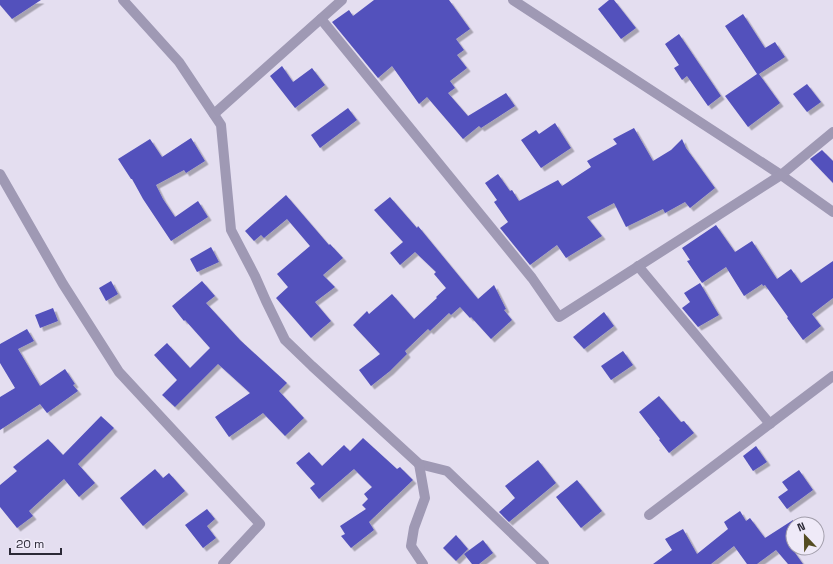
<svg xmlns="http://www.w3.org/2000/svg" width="833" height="564" viewBox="0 0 833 564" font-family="'Space Grotesk',sans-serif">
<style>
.building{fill:#5351bc;filter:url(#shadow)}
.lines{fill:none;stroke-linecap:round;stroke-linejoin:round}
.minor{stroke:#9f99b4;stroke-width:10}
</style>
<defs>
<filter id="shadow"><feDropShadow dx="3.5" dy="3.5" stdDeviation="0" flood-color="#0004"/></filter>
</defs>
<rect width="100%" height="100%" fill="#e4def0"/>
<g class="building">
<polygon points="0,0 41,0 12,19 0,5"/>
<polygon points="374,0 449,0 470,29 456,39 464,50 457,55 467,68 450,81 455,88 448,93 468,116 506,93 515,106 481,128 479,126 463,139 427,97 419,104 392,66 378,78 332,22 349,10 353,16"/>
<polygon points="609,0 614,0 636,28 621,39 598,9"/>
<polygon points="743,14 765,48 775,42 785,57 759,74 780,103 748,127 725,96 757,74 725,26"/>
<polygon points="679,34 721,96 708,106 687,76 682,80 674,68 679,65 665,44"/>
<polygon points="282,66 293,82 312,68 325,85 295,108 270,76"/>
<polygon points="807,84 821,102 807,112 793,94"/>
<polygon points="348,108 357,120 320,148 311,135"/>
<polygon points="555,123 571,148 541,168 521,140 536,130 539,134"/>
<polygon points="634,128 653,161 671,150 682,139 686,148 715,188 690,208 685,202 665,213 663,209 626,227 614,203 587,217 602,236 566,258 557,245 530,265 500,228 508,222 494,202 497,200 485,183 498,174 510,191 512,190 519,201 558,180 562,186 591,167 587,161 617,144 613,139"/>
<polygon points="191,138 205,161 186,173 184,170 156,185 163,199 175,217 198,201 208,217 171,241 143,199 132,179 131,179 118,159 150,139 162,157"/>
<polygon points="822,150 833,161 833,183 810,159"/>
<polygon points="286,195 329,245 330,244 343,258 323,275 335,287 315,302 331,321 311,338 276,298 288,287 277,274 310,246 287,219 264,238 261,235 254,241 245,231"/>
<polygon points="390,197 417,228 418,226 478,299 494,285 506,309 504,310 512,320 491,339 471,317 470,318 460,307 451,315 449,313 430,331 428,329 405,351 407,354 390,371 371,386 359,370 380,354 353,325 367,311 369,314 392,294 414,319 437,298 436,297 446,288 434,274 436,272 415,252 400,265 390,253 403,242 374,210"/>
<polygon points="716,225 735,252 752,241 777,279 791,269 801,283 833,261 833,298 812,314 821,326 803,340 787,318 788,317 765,285 763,286 762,284 744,296 726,267 702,283 687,261 690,260 682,248"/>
<polygon points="211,247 219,262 197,272 190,259"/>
<polygon points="111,281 118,294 106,301 99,288"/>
<polygon points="202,281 215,296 206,303 240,340 287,383 279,391 304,418 285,436 263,413 229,437 215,417 250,393 218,364 175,407 162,395 177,380 154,355 167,343 190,368 210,348 185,320 184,321 172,306"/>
<polygon points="700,283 719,315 698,327 682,308 690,302 684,293"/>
<polygon points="53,308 58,321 40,328 35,315"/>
<polygon points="604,312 614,326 584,349 573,337"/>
<polygon points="27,329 34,341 18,349 40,386 65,369 75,384 73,385 78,391 47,413 40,404 0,430 0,397 15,388 0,363 0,344"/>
<polygon points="623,351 633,365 611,380 601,366"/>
<polygon points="659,396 681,422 684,421 694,433 669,453 659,440 660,439 639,412"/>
<polygon points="101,416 114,428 78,464 95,483 79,497 64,479 29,511 33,516 17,528 0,507 0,485 17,471 13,467 48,439 63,455"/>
<polygon points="363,438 397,469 400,467 413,480 369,522 374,530 351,548 341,536 345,534 340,526 366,509 362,505 368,499 364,494 372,487 354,469 319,499 310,488 315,484 296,463 309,452 322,466 344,445 350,451"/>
<polygon points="756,446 767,462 753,471 743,456"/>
<polygon points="538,460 556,483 509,522 499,512 515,498 505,486"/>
<polygon points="155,469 163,478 169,473 185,491 143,526 120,498"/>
<polygon points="799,470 813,490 787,509 778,497 788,490 782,482"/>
<polygon points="577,480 602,511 581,528 556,497"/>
<polygon points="207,509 215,519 207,526 216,538 203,548 185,525"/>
<polygon points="740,511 746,521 750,518 765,538 793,520 793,550 803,564 788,564 776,550 757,564 747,564 734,546 711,564 653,564 672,550 665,539 683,529 697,554 728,529 724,522"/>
<polygon points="456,535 468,549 456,561 443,548"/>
<polygon points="483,540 493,553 479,564 472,564 464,554"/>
</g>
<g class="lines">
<g class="minor">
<polyline points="123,0 179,62 221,125 231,230 255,276 266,301 285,340 312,366 419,464 447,471 544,564"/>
<polyline points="513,0 781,175 833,212"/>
<polyline points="321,19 532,278 559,317 781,175 833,132"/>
<polyline points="214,114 342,0"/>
<polyline points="0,174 63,284 119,372 260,524 223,564"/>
<polyline points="638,266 770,424"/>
<polyline points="419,464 425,498 414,528 411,546 423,564"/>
<polyline points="649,515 833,376"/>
</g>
</g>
<g transform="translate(805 536) rotate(338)"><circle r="19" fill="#efeaf8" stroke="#a19daa"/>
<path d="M0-3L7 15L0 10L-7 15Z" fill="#544c22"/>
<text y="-6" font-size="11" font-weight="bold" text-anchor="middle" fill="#2b2936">N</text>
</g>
<path d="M10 548v6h51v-6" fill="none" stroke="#2b2936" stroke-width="2"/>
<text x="16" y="548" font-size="12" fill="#2b2936" stroke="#efeaf8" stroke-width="3" paint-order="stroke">20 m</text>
</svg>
